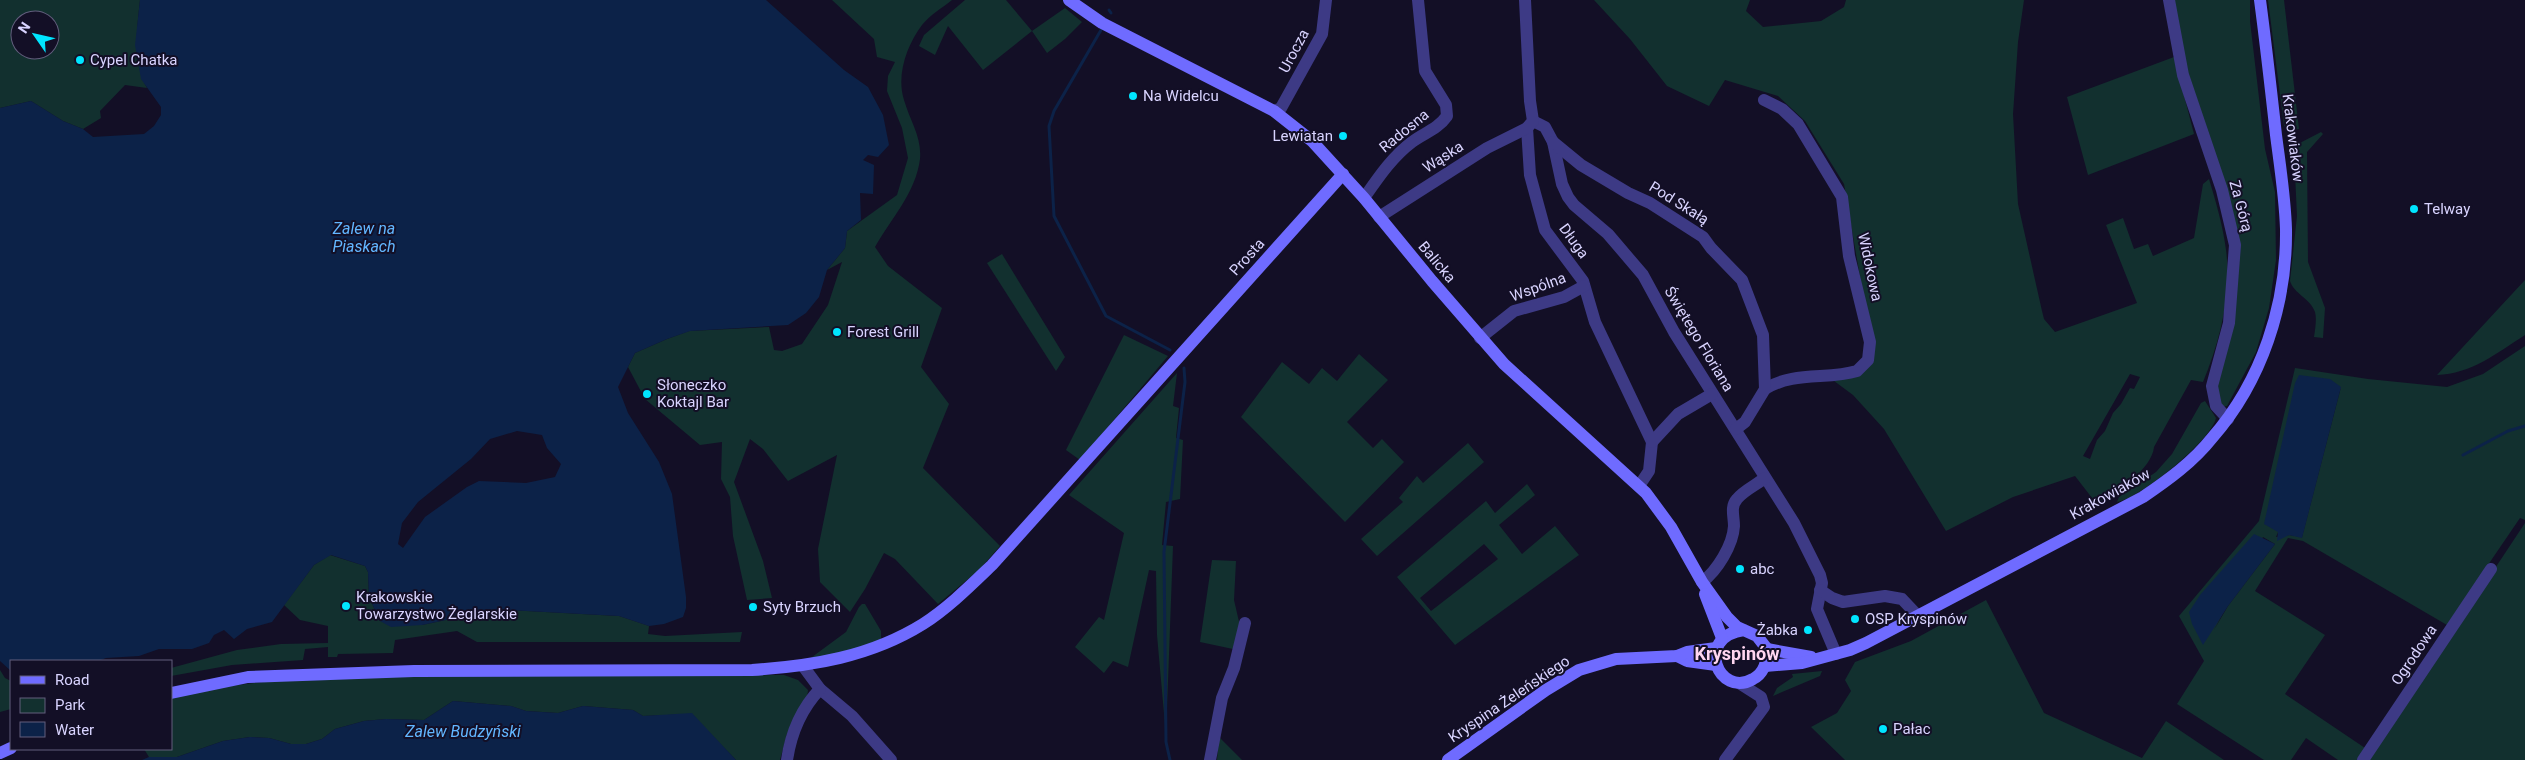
<svg xmlns="http://www.w3.org/2000/svg" width="2525" height="760" viewBox="0 0 2525 760" font-family="Roboto,sans-serif">
<style>
.green{fill:#12302f;fill-rule:evenodd}
.water{fill:#0c2248;fill-rule:evenodd}
.lines{fill:none;stroke-linecap:round;stroke-linejoin:round}
.stream{stroke:#0c2248;stroke-width:3}
.street{stroke:#3d3a85;stroke-width:12}
.secondary{stroke:#6f6bff;stroke-width:12}
.poi-dot{fill:#00e5ff;stroke:#130f26;stroke-width:2}
.labels{text-anchor:middle;stroke-width:4;stroke-linejoin:round;paint-order:stroke}
.street-label{font-size:15px;fill:#d9d4ff;stroke:#130f26}
.poi-label{font-size:15px;fill:#d9d4ff;stroke:#130f26;text-anchor:start}
.water-label{font-size:16px;font-style:italic;fill:#62b6ff;stroke:#130f26}
.quarter-label{font-size:18px;font-weight:bold;fill:#ffd6f0;stroke:#130f26}
</style>
<rect width="100%" height="100%" fill="#130f26"/>
<g class="green">
<path d="M0 0H140C137 30 132 61 147 88L125 85 100 111 101 118 83 129 63 121 31 101 0 108ZM20 20H50V50H20Z"/>
<path d="M832 0H952C942 8 930 15 922 25 907 45 896 75 904 100 910 121 922 137 920 159 916 192 891 219 875 247L888 266 942 308 921 367 949 404 923 468 1000 546 979 570 938 604 895 559 884 553 865 589 850 612 820 582 818 549 837 455 788 481 763 449 750 439 734 482 763 561 772 598 747 600 733 536 730 497 721 479 722 442 700 445 645 399 628 367 635 353 667 339 689 331 769 327 774 350 782 351 802 344 828 305 842 262 827 270 845 248 847 231 897 195 908 158 902 128 887 91 888 76 895 62 877 57 874 39Z"/>
<polygon points="965,0 1006,0 1032,31 1065,8 1082,22 1065,39 1047,53 1032,31 983,70 948,26 935,55 919,46 924,35"/>
<path d="M1594 0H1750L1746 11 1763 27 1821 21 1844 7 1846 0H2024L2018 42 2013 114 2018 204 2042 311 2044 319 2055 332 2137 303 2106 225 2123 218 2134 249 2148 244 2153 256 2194 238 2203 184 2209 179C2216 202 2223 226 2226 250 2232 294 2220 341 2203 382L2191 380 2154 447C2152 469 2116 493 2099 507L2075 476 2013 497 1946 531 1884 429 1853 395 1830 378 1864 372V300L1844 184 1805 121 1778 96 1725 80 1709 106 1667 86 1630 39ZM2130 374 2140 377 2134 389 2130 388 2121 404 2113 413 2105 431 2097 440 2090 459 2083 456Z"/>
<polygon points="2173,0 2250,0 2250,21 2265,149 2275,192 2276,260 2269,308 2256,352 2227,406 2221,407 2215,390 2238,240 2186,67"/>
<polygon points="2268,0 2284,0 2299,129 2292,130 2284,126"/>
<polygon points="2174,57 2194,134 2088,175 2067,97"/>
<path d="M2321 132 2323 134 2307 152 2308 262 2325 308 2323 338 2314 337C2315 330 2317 319 2315 312 2310 298 2294 294 2290 281L2297 216 2294 152 2296 145Z"/>
<polygon points="1002,254 1065,357 1056,371 987,263"/>
<path d="M2525 280V335C2497 353 2471 374 2437 375Z"/>
<polygon points="1124,335 1168,356 1080,460 1066,450"/>
<path d="M2525 346V520L2520 518 2447 625 2303 541 2288 538 2255 591 2325 635 2285 694 2365 748 2357 760H2338L2306 738 2291 760H2264L2177 704 2204 661 2179 616 2259 521 2295 368 2368 379 2447 387 2483 374ZM2341 387 2302 537 2289 535 2276 537ZM2263 537 2275 544 2228 606 2214 630Z"/>
<polygon points="1359,354 1388,380 1347,422 1373,448 1382,439 1404,462 1345,522 1241,417 1282,362 1309,384 1322,368 1337,381"/>
<polygon points="1177,373 1173,406 1179,408 1176,438 1183,440 1180,499 1166,502 1162,545 1173,546 1166,736 1157,635 1156,571 1149,570 1128,667 1113,661 1104,673 1075,647 1099,617 1104,620 1124,533 1069,495"/>
<path d="M2205 401 2216 418C2211 441 2139 499 2117 502L2119 497 2156 472 2172 454 2201 403Z"/>
<polygon points="1468,443 1484,462 1377,556 1361,539 1403,502 1399,498 1417,476 1423,483"/>
<path d="M1527 484 1535 495 1499 525 1522 554 1555 526 1579 555 1455 645 1397 577 1486 501 1495 513ZM1484 544 1498 559 1431 611 1420 598Z"/>
<polygon points="2525,523 2525,760 2368,760"/>
<polygon points="330,555 365,566 368,572 369,597 380,621 422,625 479,613 509,610 619,616 649,626 648,634 665,636 742,632 740,642 477,642 457,631 395,640 393,653 338,654 337,657 328,657 328,647 305,649 303,660 232,665 171,676 171,668 237,650 281,644 328,643 328,626 300,620 284,605 314,565"/>
<polygon points="1212,560 1236,561 1234,600 1240,626 1233,649 1200,642"/>
<polygon points="1986,600 2044,713 2142,758 2166,721 2224,760 1845,760 1811,727 1837,713 1851,691 1845,680 1855,662 1911,641"/>
<polygon points="862,604 865,604 881,631 881,641 853,652 808,660 846,632 859,607"/>
<polygon points="0,670 5,678 11,681 11,709 0,712"/>
<polygon points="1822,671 1820,676 1773,696 1777,688 1793,677 1792,674"/>
<path d="M784 675 798 680 808 690 807 699 787 734 780 760H736L691 714 643 716 633 710 583 706 558 713 526 711 511 706 453 701 424 720 386 719 364 721 335 729 322 739 306 744H291L269 738 250 737 223 741 177 757H149L144 749H171V698C265 674 365 676 462 676 569 676 677 676 784 675Z"/>
<polygon points="1219,737 1242,760 1217,760"/>
</g>
<g class="water">
<path d="M140 0H766L844 70 868 87 883 115 889 145 878 157 868 155 863 160 874 165 873 194 860 193 861 220 847 231 845 248 827 270 819 297 806 313 788 325 690 331 667 339 635 353 618 387 628 413 659 462 672 494 686 597V608L683 617 664 624 649 626 619 616 508 610 479 613 422 625 391 627 380 621 369 597 368 572 365 566 331 555 314 565 272 622 247 629 234 639 224 630 214 635 209 643 192 649H159L139 656 106 658 98 661H11V671L0 661V108L31 101 63 121 83 129 93 137 144 134 154 126 161 115V107L141 79 135 45ZM517 431 542 435 547 448 561 464 555 477 526 483 479 481 467 487 425 517 403 548 398 544 402 523 418 502 471 459 490 439Z"/>
<polygon points="2299,375 2330,379 2341,387 2302,538 2289,535 2277,541 2278,532 2264,524 2295,383"/>
<polygon points="2254,534 2275,544 2228,606 2203,645 2192,624 2189,612 2200,595"/>
<polygon points="453,701 511,706 526,711 558,713 583,706 633,710 643,716 692,713 736,760 142,760 149,757 177,757 223,741 250,737 269,738 291,744 306,744 322,739 335,729 364,721 386,719 424,720"/>
</g>
<g class="lines">
<g class="stream">
<polyline points="1109,10 1111,13"/>
<polyline points="1101,30 1054,111 1049,126 1054,216 1106,316 1170,350"/>
<polyline points="2463,455 2508,431 2525,426"/>
<polyline points="1170,760 1166,742 1164,552 1185,382 1184,368"/>
</g>
<g class="street">
<polyline points="2169,0 2183,75 2222,190 2235,245 2229,323 2212,386 2216,406 2228,419"/>
<path d="M1764 100 1782 109 1798 124 1842 197 1849 256 1870 342 1868 360 1857 371C1827 380 1794 371 1765 389"/>
<polyline points="1274,111 1281,108 1322,34 1326,0"/>
<polyline points="1533,121 1545,127 1553,142 1562,184 1568,197 1574,205 1608,234 1643,275 1674,332 1794,523 1820,575 1822,583 1817,609 1836,654"/>
<polyline points="1527,128 1530,175 1545,230 1583,281 1595,322 1652,442 1649,471 1639,486"/>
<polyline points="1553,142 1581,165 1628,193 1650,203 1703,237 1711,248 1742,280 1763,335 1765,389 1745,422 1736,429"/>
<path d="M1364 198C1378 178 1392 157 1412 142 1424 133 1438 129 1447 116L1446 105 1425 71 1418 0"/>
<polyline points="1379,217 1487,148 1527,128 1533,121 1530,101 1525,0"/>
<polyline points="1480,338 1514,311 1564,297 1584,286"/>
<polyline points="1652,442 1678,414 1712,394"/>
<path d="M1702 582C1717 571 1733 545 1734 526 1734 516 1730 507 1737 499 1743 491 1756 485 1765 478"/>
<polyline points="1820,590 1832,598 1843,602 1885,596 1902,599 1918,616"/>
<polyline points="803,666 820,689 852,716 891,760"/>
<path d="M787 760C791 733 801 709 820 689"/>
<polyline points="1210,760 1222,698 1234,668 1245,623"/>
<polyline points="1725,760 1764,707 1761,697 1739,683"/>
<polyline points="2363,760 2491,569"/>
</g>
<g class="secondary">
<path d="M1069 0 1102 23 1274 111 1312 141 1364 198 1432 281 1504 364 1646 493 1671 527 1702 582 1727 617 1737 627 1757 636 1767 649C1767 661 1765 673 1753 679 1719 699 1693 637 1744 630"/>
<polyline points="1705,594 1722,638"/>
<polyline points="1767,649 1811,657"/>
<polyline points="1677,656 1687,661 1716,665"/>
<path d="M1765 666 1802 663 1850 650 1866 643 2143 497C2168 480 2193 462 2212 438 2262 381 2287 304 2286 229 2285 197 2280 166 2276 135 2271 90 2266 45 2260 0"/>
<path d="M171 693 248 677 414 671 752 670C812 666 870 657 923 624 948 608 970 586 992 565L1343 174"/>
<polyline points="0,753 11,748"/>
<polyline points="1448,760 1546,690 1579,670 1616,659 1677,656 1687,652 1716,648"/>
</g>
</g>
<g class="poi-dot">
<circle cx="80" cy="60" r="5"/>
<circle cx="1133" cy="96" r="5"/>
<circle cx="1343" cy="136" r="5"/>
<circle cx="2414" cy="209" r="5"/>
<circle cx="837" cy="332" r="5"/>
<circle cx="647" cy="394" r="5"/>
<circle cx="1740" cy="569" r="5"/>
<circle cx="346" cy="606" r="5"/>
<circle cx="753" cy="607" r="5"/>
<circle cx="1855" cy="619" r="5"/>
<circle cx="1808" cy="630" r="5"/>
<circle cx="1883" cy="729" r="5"/>
</g>
<g class="labels">
<g class="street-label">
<text transform="translate(1294 51) rotate(-62)" y="5">Urocza</text>
<text transform="translate(1404 131) rotate(-39)" y="5">Radosna</text>
<text transform="translate(2293 138) rotate(83)" y="5">Krakowiaków</text>
<text transform="translate(1443 157) rotate(-33)" y="5">Wąska</text>
<text transform="translate(1679 203) rotate(32)" y="5">Pod Skałą</text>
<text transform="translate(2241 206) rotate(75)" y="5">Za Górą</text>
<text transform="translate(1574 241) rotate(54)" y="5">Długa</text>
<text transform="translate(1247 257) rotate(-48)" y="5">Prosta</text>
<text transform="translate(1437 262) rotate(50)" y="5">Balicka</text>
<text transform="translate(1870 267) rotate(78)" y="5">Widokowa</text>
<text transform="translate(1538 287) rotate(-20)" y="5">Wspólna</text>
<text transform="translate(1699 339) rotate(59)" y="5">Świętego Floriana</text>
<text transform="translate(2110 494) rotate(-29)" y="5">Krakowiaków</text>
<text transform="translate(2414 655) rotate(-56)" y="5">Ogrodowa</text>
<text transform="translate(1509 699) rotate(-34)" y="5">Kryspina Żeleńskiego</text>
</g>
<g class="poi-label">
<text x="90" y="65">Cypel Chatka</text>
<text x="1143" y="101">Na Widelcu</text>
<text x="1333" y="141" text-anchor="end">Lewiatan</text>
<text x="2424" y="214">Telway</text>
<text x="847" y="337">Forest Grill</text>
<text x="657" y="390">Słoneczko<tspan x="657" dy="17">Koktajl Bar</tspan></text>
<text x="1750" y="574">abc</text>
<text x="356" y="602">Krakowskie<tspan x="356" dy="17">Towarzystwo Żeglarskie</tspan></text>
<text x="763" y="612">Syty Brzuch</text>
<text x="1865" y="624">OSP Kryspinów</text>
<text x="1798" y="635" text-anchor="end">Żabka</text>
<text x="1893" y="734">Pałac</text>
</g>
<g class="water-label">
<text x="364" y="234">Zalew na<tspan x="364" dy="18">Piaskach</tspan></text>
<text x="463" y="737">Zalew Budzyński</text>
</g>
<g class="quarter-label">
<text x="1737" y="660">Kryspinów</text>
</g>
</g>
<rect x="10" y="660" width="162" height="90" fill="#130f26" stroke="#625e7d"/>
<rect x="20" y="676" width="25" height="8" fill="#6f6bff" stroke="#625e7d"/>
<text x="55" y="685" font-size="15" fill="#d9d4ff">Road</text>
<rect x="20" y="698" width="25" height="15" fill="#12302f" stroke="#625e7d"/>
<text x="55" y="710" font-size="15" fill="#d9d4ff">Park</text>
<rect x="20" y="722" width="25" height="15" fill="#0c2248" stroke="#625e7d"/>
<text x="55" y="735" font-size="15" fill="#d9d4ff">Water</text>
<g transform="translate(35 35) rotate(304)"><circle r="24" fill="#130f26" stroke="#625e7d"/>
<path d="M0-4L9 19L0 12L-9 19Z" fill="#00e5ff"/>
<text y="-8" font-size="14" font-weight="bold" text-anchor="middle" fill="#d9d4ff">N</text>
</g>
</svg>
